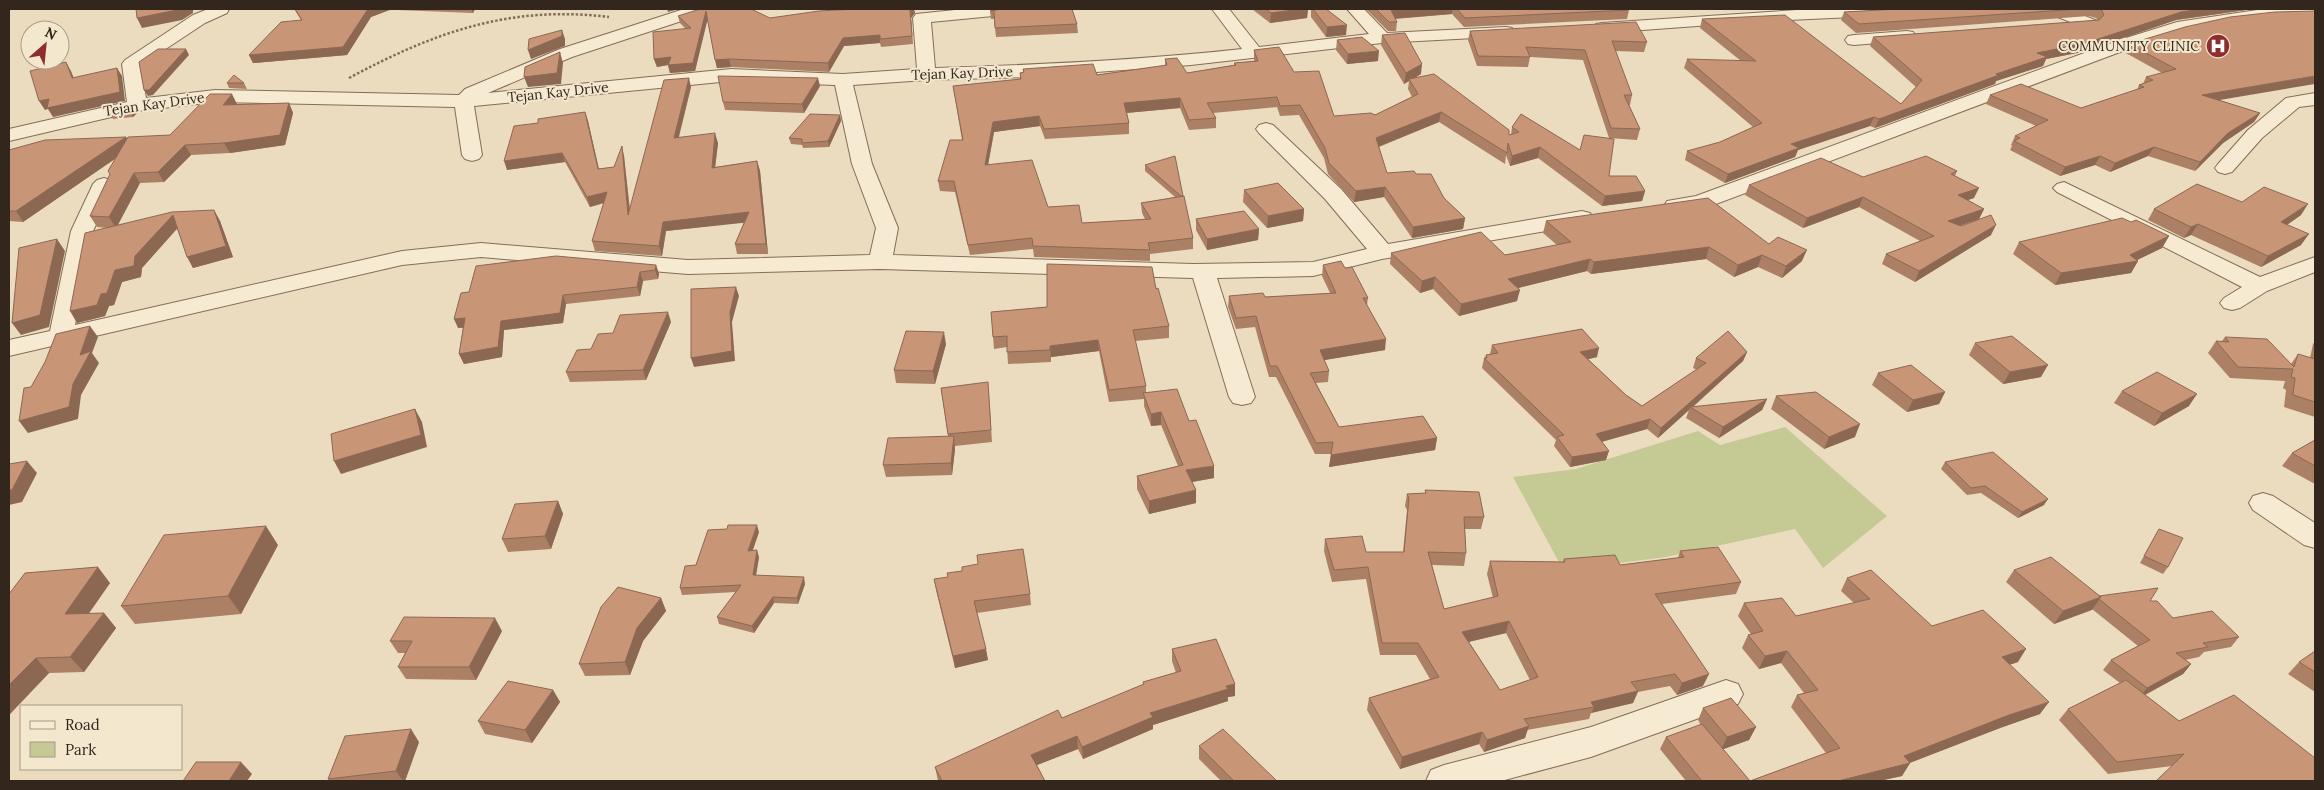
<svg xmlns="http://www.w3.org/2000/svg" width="2324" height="790" viewBox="0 0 2324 790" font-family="Lora,serif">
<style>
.green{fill:#c5c994}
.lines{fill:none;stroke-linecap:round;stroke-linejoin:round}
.minor-casing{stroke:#836d58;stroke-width:2}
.path{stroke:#836d58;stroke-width:2.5;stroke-dasharray:2.5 2;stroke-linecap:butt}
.minor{fill:#f7ead2;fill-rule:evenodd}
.wall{fill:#ac8065;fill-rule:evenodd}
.shaded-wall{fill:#8c6853}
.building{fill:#c89576;stroke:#8c6853;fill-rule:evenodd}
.labels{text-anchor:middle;stroke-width:4;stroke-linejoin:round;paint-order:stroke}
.far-poi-label{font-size:14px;fill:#33261c;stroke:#f3e7ce;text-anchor:end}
.far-street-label{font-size:14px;fill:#33261c;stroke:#f3e7ce}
</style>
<rect width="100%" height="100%" fill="#ecdcbf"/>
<polygon class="green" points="1785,427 1887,516 1823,568 1795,529 1666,557 1612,564 1561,566 1513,477 1576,469 1698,431 1720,445"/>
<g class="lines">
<g class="minor-casing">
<g id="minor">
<path d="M208 9H229L227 13 205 23 140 66 146 98 215 90 459 95 465 89 560 49 684 9H708L706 13 572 57 488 93 731 69 843 74 917 69 913 18 916 14 965 9H1022L1020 13 1014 14 931 22 935 68C1037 65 1140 60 1242 49L1212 9H1229L1259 47 1369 34 1347 9H1364L1387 33 1506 27 1512 28 1515 32 1512 36 1382 43 1191 65 1029 77 926 80 853 85 872 164 898 228 893 255 1193 264 1313 262 1367 249 1325 199 1259 133 1256 129 1259 125 1266 123 1273 125 1341 189 1388 244 1582 211 1590 213 1593 218 1590 223 1582 225 1382 259 1313 276 1217 278 1255 397 1251 403 1242 405 1233 403 1229 397 1193 278 880 269 688 274 481 257 402 265 9 356V340L50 331 71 231 93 184 97 180 104 178 111 180 115 184 93 231 75 325 402 251 481 243 688 260 870 255 876 228 852 164 835 85 731 81 474 106 482 155 479 159 472 161 465 159 462 155 455 107 215 102 137 111 9 141V129L127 102 122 64 125 60 193 15Z"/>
<polygon points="1812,9 1926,9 1924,13 1918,14 1765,21 1602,33 1596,32 1593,28 1596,24 1602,23"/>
<path d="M2046 9H2068L2124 32 2126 38 2177 22 2264 9H2315V17C2255 16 2194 27 2136 46L1708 207 1675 212 1667 211 1664 206 1667 201 1696 196 2117 41 2048 13Z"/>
<polygon points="1907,31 1913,32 1916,36 1913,40 1854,45 1848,44 1845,40 1848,36 1854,35"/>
<polygon points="2315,93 2315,105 2299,107 2262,138 2232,172 2225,174 2218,172 2215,168 2218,164 2248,130 2286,98"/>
<polygon points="2064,182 2260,277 2315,257 2315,272 2267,291 2240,308 2232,310 2224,308 2220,303 2224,298 2242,287 2057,192 2053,188 2057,184"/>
<polygon points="2263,493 2273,496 2315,523 2315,548 2304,545 2253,510 2249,503 2253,496"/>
<polygon points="1726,680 1738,684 1743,694 1738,704 1591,757 1501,781 1426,781 1431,770 1444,765 1591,727"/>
</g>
</g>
<path class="path" d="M349 78C435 32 510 5 609 17"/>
<use href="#minor" class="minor"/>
</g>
<g class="wall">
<polygon points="294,9 392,9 371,17 347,55 253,63 249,55 301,20"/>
<polygon points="396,9 475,9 473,13 397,10"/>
<polygon points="854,9 914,9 915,13 911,18 913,44 881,47 880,43 844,46 829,72 731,67 717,68 707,19 695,71 670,73 668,65 657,67 654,59 685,28 680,23 678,16 770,18"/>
<polygon points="1002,9 1077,24 1078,33 996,37 994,19 991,19 990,11"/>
<polygon points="1252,9 1308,9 1307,18 1270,23"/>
<polygon points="1311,9 1326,9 1346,35 1326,37 1311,17"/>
<polygon points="1366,9 1628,9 1629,10 1627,19 1464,27 1452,14 1395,19 1397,22 1396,31 1388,31"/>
<polygon points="1898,9 2253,9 2176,20 2082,52 2046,59 2043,66 1996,81 1995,84 1875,128 1870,126 1798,150 1795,157 1725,183 1685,160 1687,151 1720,142 1753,127 1684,68 1687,59 1741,61 1700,28 1702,19 1901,104 1916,87 1870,46 1873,37 2098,20 2096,18 2089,16 1856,33 1841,20 1844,12"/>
<polygon points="2315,11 2219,100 2260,113 2254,122 2223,143 2195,171 2148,156 2110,172 2095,165 2060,176 2010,150 2012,146 2011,145 2015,136 2036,126 1986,104 1990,95 2081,108 2137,90 2139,85 2143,84 2146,77 2162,73 2124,52 2129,44"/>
<polygon points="1470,31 1647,42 1644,52 1615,51 1632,95 1630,105 1629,105 1640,129 1637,140 1609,138 1583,60 1530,57 1528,67 1477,66 1468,40"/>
<polygon points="1382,35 1421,74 1414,78 1509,135 1511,135 1512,127 1609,176 1645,191 1642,201 1602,206 1538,158 1510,166 1506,155 1505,164 1439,122 1379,147 1387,173 1416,174 1444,198 1465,218 1463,229 1412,238 1384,197 1354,202 1328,174 1324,158 1299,115 1280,116 1277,107 1213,113 1216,118 1216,128 1189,130 1180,108 1127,113 1129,123 1129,134 1045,139 1040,126 994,132 988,165 1048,207 1082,223 1145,219 1142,213 1141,203 1175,197 1145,171 1145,165 1183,196 1193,238 1193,249 1150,254 1150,261 1034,257 1033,249 970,255 955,192 940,191 938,181 962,140 953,86 1020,79 1020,73 1023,73 1023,69 1097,75 1165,66 1165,59 1187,73 1234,65 1234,63 1254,61 1254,50 1294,72 1334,116 1375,115 1412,97 1408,89 1409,81 1404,84 1381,45"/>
<polygon points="1337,40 1378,61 1347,64 1336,50"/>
<polygon points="227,83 244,83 247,89 229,88"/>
<polygon points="820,86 804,113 725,110 723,102"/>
<polygon points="691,87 679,137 718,143 715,167 757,161 760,171 768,254 737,254 735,244 744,222 666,231 662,256 595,251 592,241 604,203 590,207 565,162 507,170 538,123 585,112 588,121 599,169 614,167 624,156 630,209"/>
<polygon points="289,103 293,113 285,145 230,153 191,155 164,182 140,183 118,225 214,210 220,221 233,257 193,268 177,229 142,268 141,277 122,282 114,305 109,306 105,316 77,323 107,228 97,227 90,216 110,174 115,159 23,222 9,221 9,150 126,137 127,139 170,135 237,104 236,105"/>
<polygon points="134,107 137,113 133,117 113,119 110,113"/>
<polygon points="840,115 841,121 829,147 803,148 802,145 791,144 789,138"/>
<polygon points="1957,171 1955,176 1974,198 1968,200 1984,209 1979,219 1959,226 1991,235 1915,282 1882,264 1886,254 1920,241 1859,207 1803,228 1745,195 1749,185"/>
<polygon points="1244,190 1304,209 1303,221 1267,228 1243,202"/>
<polygon points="2242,202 2301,215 2287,225 2301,245 2261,267 2191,235 2184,238 2148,220 2154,209"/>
<polygon points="1196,219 1259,229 1258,240 1207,250 1196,230"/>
<polygon points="1546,221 1769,244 1802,261 1782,278 1758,267 1734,277 1706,259 1591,274 1587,271 1518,288 1517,301 1459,316 1433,289 1420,293 1390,264 1391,253 1505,255 1557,245 1543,233"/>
<polygon points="2131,222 2169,236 2162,248 2137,260 2138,261 2131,273 2055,285 2013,254 2019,242"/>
<polygon points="656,265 659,274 658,279 643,281 640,296 566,304 563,323 504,330 502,357 464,364 459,354 463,328 458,328"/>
<polygon points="1323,265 1345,268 1368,298 1367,305 1385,350 1324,360 1329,371 1328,382 1316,383 1339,427 1437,438 1435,450 1329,467 1331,454 1315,454 1276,377 1269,377 1255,327 1236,329 1228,307 1229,296 1265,297 1330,293 1322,276"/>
<polygon points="1156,289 1169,326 1169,338 1135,341 1146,386 1146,393 1189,421 1214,478 1192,482 1196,490 1196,503 1149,514 1137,489 1137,476 1178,466 1161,425 1151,426 1144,406 1144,399 1109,402 1099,351 1051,357 1051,362 1008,364 1007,347 994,349 991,312 1047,307"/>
<polygon points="671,322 646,380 570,382 566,372 591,349 613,333"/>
<polygon points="2225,337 2291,364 2298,354 2310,358 2313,344 2315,341 2315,417 2284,407 2286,390 2283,388 2285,381 2230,378 2208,353 2216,341 2222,341"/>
<polygon points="1975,343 2041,377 2003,384 1969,355"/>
<polygon points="946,344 935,384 896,383 894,370"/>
<polygon points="1492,345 1597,357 1588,359 1626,395 1642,406 1697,370 1693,368 1696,358 1747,352 1743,361 1693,407 1767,399 1762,410 1719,438 1686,418 1689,410 1658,438 1647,429 1602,442 1606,460 1570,467 1554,446 1556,440 1482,368 1484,358 1485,358 1486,355 1490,354"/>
<polygon points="1878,373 1945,392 1939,404 1907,412 1872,385"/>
<polygon points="941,388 989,394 992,442 955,446 955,449 952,475 886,477 883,465 948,436"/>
<polygon points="2122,391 2189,406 2154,426 2114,403"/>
<polygon points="1776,396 1855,437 1824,449 1771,409"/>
<polygon points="2315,440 2315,484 2282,466 2292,453"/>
<polygon points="1945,462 2044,505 2018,518 1981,493 1967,495 1941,469"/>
<path d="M1425 490 1484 517 1481 529H1465L1466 553 1464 566 1432 565 1444 609 1493 598 1487 574 1490 561 1563 562 1564 559 1620 565 1678 558 1680 551 1741 582 1736 594 1662 604 1703 686 1677 695 1670 686 1638 692 1633 703 1591 713 1589 719 1527 730 1525 738 1484 752 1479 744 1400 769 1367 710 1369 698 1430 679 1416 655H1380L1366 579 1332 582 1324 551 1325 539 1366 552H1403L1407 510 1405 506 1407 494 1425 493ZM1506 633 1530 680 1500 690 1469 642Z"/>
<polygon points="558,501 563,514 551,549 508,552 502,539"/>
<polygon points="2159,529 2168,567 2163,574 2140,563 2155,536"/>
<polygon points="759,532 753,550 759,557 756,575 805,584 798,604 774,603 754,633 719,624 717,617 736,592 682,595 680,588 696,565"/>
<polygon points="278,545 241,614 135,624 121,606"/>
<polygon points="2014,570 2099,596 2150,601 2173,618 2239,637 2231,647 2204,652 2199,657 2185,660 2191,664 2183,674 2145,695 2179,721 2315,758 2172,766 2108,774 2059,720 2068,709 2120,683 2103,670 2111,660 2138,646 2092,609 2054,624 2006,582"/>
<polygon points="1847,578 1932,626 2018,662 2009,665 2040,714 2000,728 1910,763 1902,776 1879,781 1686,781 1660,749 1666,737 1701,725 1698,720 1703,708 1756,727 1749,740 1723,749 1750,781 1826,753 1791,707 1797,695 1804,693 1781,663 1759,669 1742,648 1748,635 1751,634 1738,616 1744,603 1796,616 1854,603 1841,591"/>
<polygon points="934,579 1030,594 1031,605 977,613 988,660 955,668 936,590"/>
<polygon points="110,583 89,613 104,613 116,628 84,672 49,673 9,715 9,594"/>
<polygon points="661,598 666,611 643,641 630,675 585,676 579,664"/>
<polygon points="502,631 476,680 406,679 398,667 405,653 398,653 390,641"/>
<polygon points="1172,649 1235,696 1228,697 1228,701 1153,725 1153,729 1083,759 1078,749 1037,765 1045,781 938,781 935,767 1062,718 1143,685 1143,682 1176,673 1172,661"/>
<polygon points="2315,651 2315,692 2288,674 2299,662"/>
<polygon points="553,690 560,702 532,743 485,734 478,721"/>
<polygon points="419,742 405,781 330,781 328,779"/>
<polygon points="1199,746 1277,781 1221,781 1199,759"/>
</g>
<g class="shaded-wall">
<polygon points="179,9 193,9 193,13 182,20 142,28 137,18"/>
<polygon points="367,9 392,9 371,17 347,55 253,63 249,55"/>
<polygon points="471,9 475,9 473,13"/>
<polygon points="667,9 679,9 668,12"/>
<polygon points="911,9 914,9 915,13 911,18 913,44 910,10"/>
<polygon points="1300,9 1308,9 1307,18 1270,23 1271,13"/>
<polygon points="1407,9 1452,9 1452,14 1390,19 1391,10"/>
<polygon points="2201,9 2253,9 2176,20 2082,52 2046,59 2043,66 1996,81 1995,84 1875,128 1879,119 1996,74 2037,53 2181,12"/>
<polygon points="706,11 708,18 695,71 670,73 668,65 657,67 654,59 671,57"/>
<polygon points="1347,25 1346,35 1326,37 1327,27"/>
<polygon points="562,30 565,39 565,46 531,59 528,50"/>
<polygon points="880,35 880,43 844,46 829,72 828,63 843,38"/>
<polygon points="186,49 189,55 153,95 148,96 144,90"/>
<polygon points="1379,51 1378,61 1347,64 1348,54"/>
<polygon points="560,52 563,63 561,84 528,87 524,77"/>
<polygon points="729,59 731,67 717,68 715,60"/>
<polygon points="66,62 71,71 77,86 72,78"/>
<polygon points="1422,64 1421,74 1410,81 1409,79 1409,81 1404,84 1406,73"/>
<polygon points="117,68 122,76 125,101 53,117 48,109 45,110 39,101"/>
<polygon points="2315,76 2315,84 2196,104 2202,95"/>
<polygon points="689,78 691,87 676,147 674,138"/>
<polygon points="818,78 820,86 804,113 802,104"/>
<polygon points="232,94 237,104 229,115 223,105"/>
<polygon points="1180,98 1180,108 1125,113 1124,103"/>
<polygon points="289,103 293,113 285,145 230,153 224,143"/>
<polygon points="134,107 137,113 133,117 130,112"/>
<polygon points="585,112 588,121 601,179 598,169"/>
<polygon points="1441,112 1439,122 1375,148 1376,138"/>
<polygon points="2260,113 2254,122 2223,143 2195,171 2200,162 2228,133"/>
<polygon points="840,115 841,121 829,147 828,141"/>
<polygon points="1039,116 1040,126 994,132 986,176 985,165 993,122"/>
<polygon points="1874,117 1870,126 1798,150 1795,157 1725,183 1728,174 1791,144"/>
<polygon points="715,133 718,143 714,177 712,168"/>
<polygon points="126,137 132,147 23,222 16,211"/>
<polygon points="185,145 191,155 164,182 158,172"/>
<polygon points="622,146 624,156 631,225 628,215"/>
<polygon points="1540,147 1538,158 1510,166 1512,156"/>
<polygon points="2154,147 2148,156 2110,172 2115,163"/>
<polygon points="562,153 565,162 507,170 504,161"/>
<polygon points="2100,156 2095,165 2060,176 2065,167"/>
<polygon points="757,161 760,171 768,254 766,244"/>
<polygon points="134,173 140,183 116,228 109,217"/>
<polygon points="1385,187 1384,197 1354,202 1356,191"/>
<polygon points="1979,188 1974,198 1953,205 1958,195"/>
<polygon points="1645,191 1642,201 1602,206 1605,196"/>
<polygon points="607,192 610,201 590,207 587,197"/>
<polygon points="1863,197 1859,207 1803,228 1807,218"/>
<polygon points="2308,204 2301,215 2274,234 2281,222"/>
<polygon points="1304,209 1303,221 1267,228 1268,216"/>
<polygon points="1984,209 1979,219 1944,231 1948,221"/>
<polygon points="214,210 220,221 233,257 193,268 187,257"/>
<polygon points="749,212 751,222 666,231 662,256 659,246 663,222"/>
<polygon points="173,215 179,226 142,268 141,277 122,282 114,305 109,306 105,316 77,323 70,311 101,294 115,270 135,256"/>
<polygon points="1465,218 1463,229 1412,238 1413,227"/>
<polygon points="2198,224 2191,235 2184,238 2191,227"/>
<polygon points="1996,225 1991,235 1915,282 1919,271"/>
<polygon points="1259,229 1258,240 1207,250 1207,239"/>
<polygon points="2309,234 2301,245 2261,267 2268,256"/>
<polygon points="2169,236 2162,248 2135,261 2138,261 2131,273 2055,285 2061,273 2130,255"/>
<polygon points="57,239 65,251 49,327 21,335 12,323"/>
<polygon points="1709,247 1706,259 1591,274 1594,262"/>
<polygon points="1807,250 1802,261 1782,278 1786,266"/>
<polygon points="1762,255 1758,267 1734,277 1738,265"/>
<polygon points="1590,259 1587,271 1506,291 1508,279"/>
<polygon points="656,265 659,274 658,279 655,270"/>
<polygon points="640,272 643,281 640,296 637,287"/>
<polygon points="1435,277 1433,289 1420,293 1422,281"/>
<polygon points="736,287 739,296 732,322 735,361 694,367 691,358 730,312"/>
<polygon points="1520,290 1517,301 1459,316 1461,304"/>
<polygon points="563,295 566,304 563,323 504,330 502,357 464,364 459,354 501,321"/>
<polygon points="668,312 671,322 646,380 643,370"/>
<polygon points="465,318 469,327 458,328 454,319"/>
<polygon points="90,326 98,337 92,353 99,363 81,395 78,419 28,433 19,421 73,384 80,355"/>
<polygon points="944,332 946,344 935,384 933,371"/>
<polygon points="1386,339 1385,350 1319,361 1320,350"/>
<polygon points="1098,340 1099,351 1051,357 1051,362 1050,346"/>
<polygon points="1599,348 1597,357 1577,362 1580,352"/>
<polygon points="1747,352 1743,361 1691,408 1690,407 1689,410 1658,438 1661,428"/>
<polygon points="2048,365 2041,377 2003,384 2010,372"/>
<polygon points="1945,392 1939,404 1907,412 1913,400"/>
<polygon points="2197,394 2189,406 2154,426 2162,413"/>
<polygon points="1767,399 1762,410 1719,438 1723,427"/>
<polygon points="415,409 422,422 427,447 341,474 334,461"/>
<polygon points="1161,412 1161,425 1151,426 1151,414"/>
<polygon points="1650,419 1647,429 1593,444 1596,434"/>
<polygon points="1860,424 1855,437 1824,449 1829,437"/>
<polygon points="954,436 955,449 952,475 951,463"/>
<polygon points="1437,438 1435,450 1329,467 1331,455"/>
<polygon points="1609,451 1606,460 1570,467 1572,457"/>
<polygon points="27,461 37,473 22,502 9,505 9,490"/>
<polygon points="1214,466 1214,478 1186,483 1186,470"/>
<polygon points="1196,490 1196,503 1149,514 1149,501"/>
<polygon points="2048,499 2044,505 2018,518 2022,512"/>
<polygon points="558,501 563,514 551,549 545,536"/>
<polygon points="757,525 759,532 750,557 748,551"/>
<polygon points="266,526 278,545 241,614 228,596"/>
<polygon points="757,550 759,557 755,581 753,575"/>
<polygon points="98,567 110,583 78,629 65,614"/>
<polygon points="804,577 805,584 798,604 797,598"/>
<polygon points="773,597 774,603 754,633 752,626"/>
<polygon points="2101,597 2092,610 2054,624 2063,611"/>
<polygon points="661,598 666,611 643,641 630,675 625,662 637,628"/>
<polygon points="104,613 116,628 84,672 70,657"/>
<polygon points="495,618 502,631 476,680 469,667"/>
<polygon points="1509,621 1506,633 1459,644 1462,632"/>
<polygon points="986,649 988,660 955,668 953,656"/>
<polygon points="2026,649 2018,662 1993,670 2002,657"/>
<polygon points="1787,651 1781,663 1759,669 1765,656"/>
<polygon points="36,658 49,673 9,715 9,685"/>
<polygon points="2191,664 2183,674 2139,698 2147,688"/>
<polygon points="1709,674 1703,686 1677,695 1682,683"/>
<polygon points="1235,684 1235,696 1228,697 1228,701 1153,725 1153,729 1083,759 1082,747 1150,713 1226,686"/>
<polygon points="553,690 560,702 532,743 525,730"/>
<polygon points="1638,691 1633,703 1591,713 1594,707 1591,702"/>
<polygon points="2049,702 2040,714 2000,728 1909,763 1910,763 1902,776 1879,781 1838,781 2009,715"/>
<polygon points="1529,726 1525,738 1484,752 1487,740"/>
<polygon points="1756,727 1749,740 1721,750 1727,737"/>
<polygon points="411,729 419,742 405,781 403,781 396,771"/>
<polygon points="1482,732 1479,744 1400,769 1402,757"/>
<polygon points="1077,736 1078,749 1032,767 1031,755"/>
<polygon points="241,762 252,774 247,781 229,781"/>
</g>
<g class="building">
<polygon points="136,9 179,9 177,10 137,18"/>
<polygon points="295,9 368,9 343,47 249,55 281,22 302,20"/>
<polygon points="700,9 751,9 770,18 819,11 854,9 911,9 910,10 912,36 880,39 880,35 843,38 828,63 729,59 715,60 706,11 693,63 668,65 671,57 654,59 653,32 691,28 678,16"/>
<polygon points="1002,9 1072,9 1077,24 995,28 994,10 990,11"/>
<polygon points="1265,9 1300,9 1271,13"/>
<polygon points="1313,9 1326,9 1347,25 1327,27"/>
<polygon points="1376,9 1407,9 1391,10 1397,22 1389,22"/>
<polygon points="1457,9 1628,9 1629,10 1465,18"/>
<polygon points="1898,9 2079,9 1859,24 1844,12"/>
<polygon points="2097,9 2201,9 2181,12 2086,43 2037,53 2047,57 1996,74 1999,75 1879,119 1874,117 1791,144 1799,148 1728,174 1687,151 1720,142 1762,123 1687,59 1756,61 1702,19 1785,15 1901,104 1922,80 1873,37 2099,20 2104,15 2101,9"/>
<polygon points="2315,11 2315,76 2202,95 2260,113 2228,133 2200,162 2154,147 2115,163 2100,156 2065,167 2014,141 2020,138 2015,136 2048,120 1990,95 2021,84 2081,108 2144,87 2139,85 2153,80 2146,77 2176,69 2129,44 2185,27 2230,17 2275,12"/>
<polygon points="1636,22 1647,42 1612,41 1632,95 1624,95 1640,129 1611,128 1585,50 1526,47 1530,57 1478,56 1470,31"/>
<polygon points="562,30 562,36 528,50 529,39"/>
<polygon points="1405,33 1422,64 1406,73 1382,35"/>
<polygon points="1362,37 1379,51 1348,54 1337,40"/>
<polygon points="1279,47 1294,72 1319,71 1334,116 1371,113 1375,115 1418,94 1409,79 1434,74 1509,130 1509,135 1519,132 1512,127 1521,114 1580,150 1584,135 1614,139 1609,176 1636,176 1645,191 1605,196 1540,147 1512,156 1508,143 1507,153 1441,112 1376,138 1387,173 1414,171 1416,174 1431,174 1444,198 1465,218 1413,227 1385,187 1356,191 1329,163 1325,148 1300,105 1280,106 1277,97 1207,103 1216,118 1189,120 1180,98 1124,103 1129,123 1044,129 1039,116 993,122 985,165 1032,160 1048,207 1079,205 1082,223 1151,219 1141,203 1184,196 1193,238 1148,243 1150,250 1033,246 1032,238 968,245 954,181 938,181 950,140 963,140 953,86 1021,79 1020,73 1024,72 1023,69 1093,64 1097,75 1167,65 1165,59 1177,58 1187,73 1236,65 1234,63 1258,61 1254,50"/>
<polygon points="158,49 186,49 149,90 144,90 139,62"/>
<polygon points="560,52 557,73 524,77 525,67"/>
<polygon points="66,62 72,78 117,68 120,92 47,108 49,99 39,101 30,71"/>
<polygon points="234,75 244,83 227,83"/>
<polygon points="718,76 818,78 802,104 723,102"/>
<polygon points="689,78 674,138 715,133 712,168 757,161 766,244 735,244 749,212 663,222 659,246 592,241 607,192 587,197 562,153 504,161 514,126 538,123 538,119 585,112 598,169 614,167 622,146 628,215 664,80"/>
<polygon points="210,94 232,94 223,105 289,103 280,135 224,143 185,145 158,172 134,173 109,217 90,216 110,174 108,171 128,137 170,135"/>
<polygon points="134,107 130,112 110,113"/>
<polygon points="810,114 840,115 828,141 802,143 802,139 789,138"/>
<polygon points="126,137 16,211 9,211 9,150 45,140"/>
<polygon points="1175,156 1183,196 1181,196 1145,165"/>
<polygon points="1926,156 1957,171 1951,174 1979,188 1958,195 1984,209 1948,221 1961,226 1991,215 1996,225 1919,271 1886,254 1934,236 1863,197 1807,218 1749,185 1821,158 1863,177"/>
<polygon points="1278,183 1304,209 1268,216 1244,190"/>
<polygon points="2197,184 2242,202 2264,187 2308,204 2281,222 2309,234 2268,256 2198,224 2191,227 2154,209"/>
<polygon points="1708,198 1769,244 1778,237 1807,250 1786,266 1762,255 1738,265 1709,247 1594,262 1590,259 1508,279 1520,290 1461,304 1435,277 1422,281 1391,253 1481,232 1505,255 1571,242 1546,221"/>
<polygon points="214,210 226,246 187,257 173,215 135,256 134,266 115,270 107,293 101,294 97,305 70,311 85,233 172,212"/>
<polygon points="1244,211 1259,229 1207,239 1196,219"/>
<polygon points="2122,218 2131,222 2136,220 2169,236 2130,255 2138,261 2061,273 2019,242"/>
<polygon points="57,239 40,315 12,323 19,248"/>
<polygon points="556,256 656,265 655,270 640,272 637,287 563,295 560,313 501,321 498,347 459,354 465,318 454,319 461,293 469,292 476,266"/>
<polygon points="1341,261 1345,268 1352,267 1368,298 1363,298 1386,339 1320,350 1329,371 1310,373 1339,427 1423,416 1437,438 1331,455 1333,442 1316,443 1277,366 1270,366 1256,316 1236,318 1229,296 1263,293 1265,297 1336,293 1323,265"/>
<polygon points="1047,264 1152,267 1156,289 1158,288 1169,326 1133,330 1146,386 1109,390 1098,340 1050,346 1050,350 1007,352 1007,336 993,337 991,312 1047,307"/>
<polygon points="736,287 730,312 732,351 691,358 691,289"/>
<polygon points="668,312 643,370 566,372 577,350 591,349 598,334 613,333 620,315"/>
<polygon points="90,326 80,355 91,351 73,384 69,407 19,421 24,388 31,387 45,362 56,334"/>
<polygon points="1582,329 1599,348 1580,352 1626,395 1642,406 1706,363 1696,358 1728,331 1747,352 1661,428 1650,419 1596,434 1609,451 1572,457 1557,437 1564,435 1484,358 1487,358 1486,355 1498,353 1492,345"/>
<polygon points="906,331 944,332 933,371 894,370"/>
<polygon points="2012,336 2048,365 2010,372 1975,343"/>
<polygon points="2225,337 2267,339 2294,367 2298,354 2315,359 2315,402 2293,395 2295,378 2291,377 2293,369 2238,367 2216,341 2229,342"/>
<polygon points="1911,365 1945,392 1913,400 1878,373"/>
<polygon points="2157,372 2197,394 2162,413 2122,391"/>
<polygon points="988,382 991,430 948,434 941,388"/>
<polygon points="1177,389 1189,421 1196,420 1214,466 1186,470 1196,490 1149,501 1137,476 1183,465 1161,412 1151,414 1143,393"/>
<polygon points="1816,392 1860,424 1829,437 1776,396"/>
<polygon points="1767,399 1723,427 1690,407"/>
<polygon points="415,409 421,435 334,461 331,434"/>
<polygon points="954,436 951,463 883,465 888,438"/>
<polygon points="2315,440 2315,466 2292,453"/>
<polygon points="1993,452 2048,499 2022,512 1985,486 1971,488 1945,462"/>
<polygon points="27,461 12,490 9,490 9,464"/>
<path d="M1425 490 1479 492 1484 517H1464L1466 553 1428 552 1444 609 1498 596 1490 561 1565 562 1564 559 1615 555 1620 565 1684 557 1680 551 1718 547 1741 582 1655 594 1709 674 1682 683 1675 674 1631 682 1638 691 1591 702 1594 707 1524 719 1529 726 1487 740 1482 732 1402 757 1369 698 1439 677 1418 643H1382L1368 567 1334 570 1325 539 1362 536 1366 552H1404L1409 498 1407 494 1426 493ZM1509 621 1538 677 1500 690 1462 632Z"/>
<polygon points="558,501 545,536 502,539 515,504"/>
<polygon points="728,525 757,525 748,551 757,550 753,575 804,577 797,598 773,597 752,626 717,617 741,585 680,588 685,566 696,565 708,530 727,529"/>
<polygon points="266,526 228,596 121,606 164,535"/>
<polygon points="2159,529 2183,538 2168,567 2144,556"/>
<polygon points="1023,549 1030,594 974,601 986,649 953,656 934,579 948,577 947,573 962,571 962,567 978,564 977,555"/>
<polygon points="2051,557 2101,597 2063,611 2014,570"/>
<polygon points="98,567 65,614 104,613 70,657 36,658 9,685 9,594 25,573"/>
<polygon points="1871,570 1932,626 1983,610 2026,649 2002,657 2049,702 2009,715 1904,756 1910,763 1838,781 1698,781 1701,780 1666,737 1702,724 1750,781 1840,748 1797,695 1818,690 1787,651 1765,656 1748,635 1763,631 1744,603 1782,598 1796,616 1870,599 1847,578"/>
<polygon points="618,587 661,598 637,628 625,662 579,664 601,607"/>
<polygon points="2158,588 2150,601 2157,601 2173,618 2212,611 2239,637 2203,643 2208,647 2176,653 2191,664 2147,688 2111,660 2150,640 2099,599 2101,597 2099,596"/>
<polygon points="404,617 495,618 469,667 398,667 412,641 390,641"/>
<polygon points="1216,639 1235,684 1226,686 1228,689 1150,713 1153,717 1082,747 1077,736 1031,755 1045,781 942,781 935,767 1058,710 1062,718 1144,684 1143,682 1181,671 1172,649"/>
<polygon points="2315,651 2315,672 2299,662"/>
<polygon points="2126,680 2179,721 2234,695 2315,758 2315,781 2156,781 2184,754 2117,762 2068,709"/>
<polygon points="508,681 553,690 525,730 478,721"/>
<polygon points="1731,698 1756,727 1727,737 1703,708"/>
<polygon points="411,729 396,771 328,779 345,736"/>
<polygon points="1223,729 1277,781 1234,781 1199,746"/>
<polygon points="196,762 241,762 229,781 183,781"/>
</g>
<defs>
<g id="hospital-disc" transform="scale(1.25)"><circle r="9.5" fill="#902b30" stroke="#f3e7ce"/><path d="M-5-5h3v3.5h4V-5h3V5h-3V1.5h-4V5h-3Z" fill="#fff"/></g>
</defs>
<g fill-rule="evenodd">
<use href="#hospital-disc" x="2218" y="46"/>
</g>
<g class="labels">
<g class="far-poi-label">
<text x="2200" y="51">COMMUNITY CLINIC</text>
</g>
<g class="far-street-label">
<text transform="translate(962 73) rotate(-2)" y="5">Tejan Kay Drive</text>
<text transform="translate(558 92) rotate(-6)" y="5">Tejan Kay Drive</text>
<text transform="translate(154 104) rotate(-8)" y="5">Tejan Kay Drive</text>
</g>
</g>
<rect width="2324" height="790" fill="none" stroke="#33261c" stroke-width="20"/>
<rect x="20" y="705" width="162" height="65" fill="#f3e7ce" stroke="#a69a87"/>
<rect x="30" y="721" width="25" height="8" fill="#f7ead2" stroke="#a69a87"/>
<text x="65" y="730" font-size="15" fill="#33261c">Road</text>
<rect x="30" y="742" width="25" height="15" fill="#c5c994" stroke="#a69a87"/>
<text x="65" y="755" font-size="15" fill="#33261c">Park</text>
<g transform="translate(45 45) rotate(27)"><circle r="24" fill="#f3e7ce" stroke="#a69a87"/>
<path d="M0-4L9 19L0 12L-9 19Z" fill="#902b30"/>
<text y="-8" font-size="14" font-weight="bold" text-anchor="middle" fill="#33261c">N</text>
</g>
</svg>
